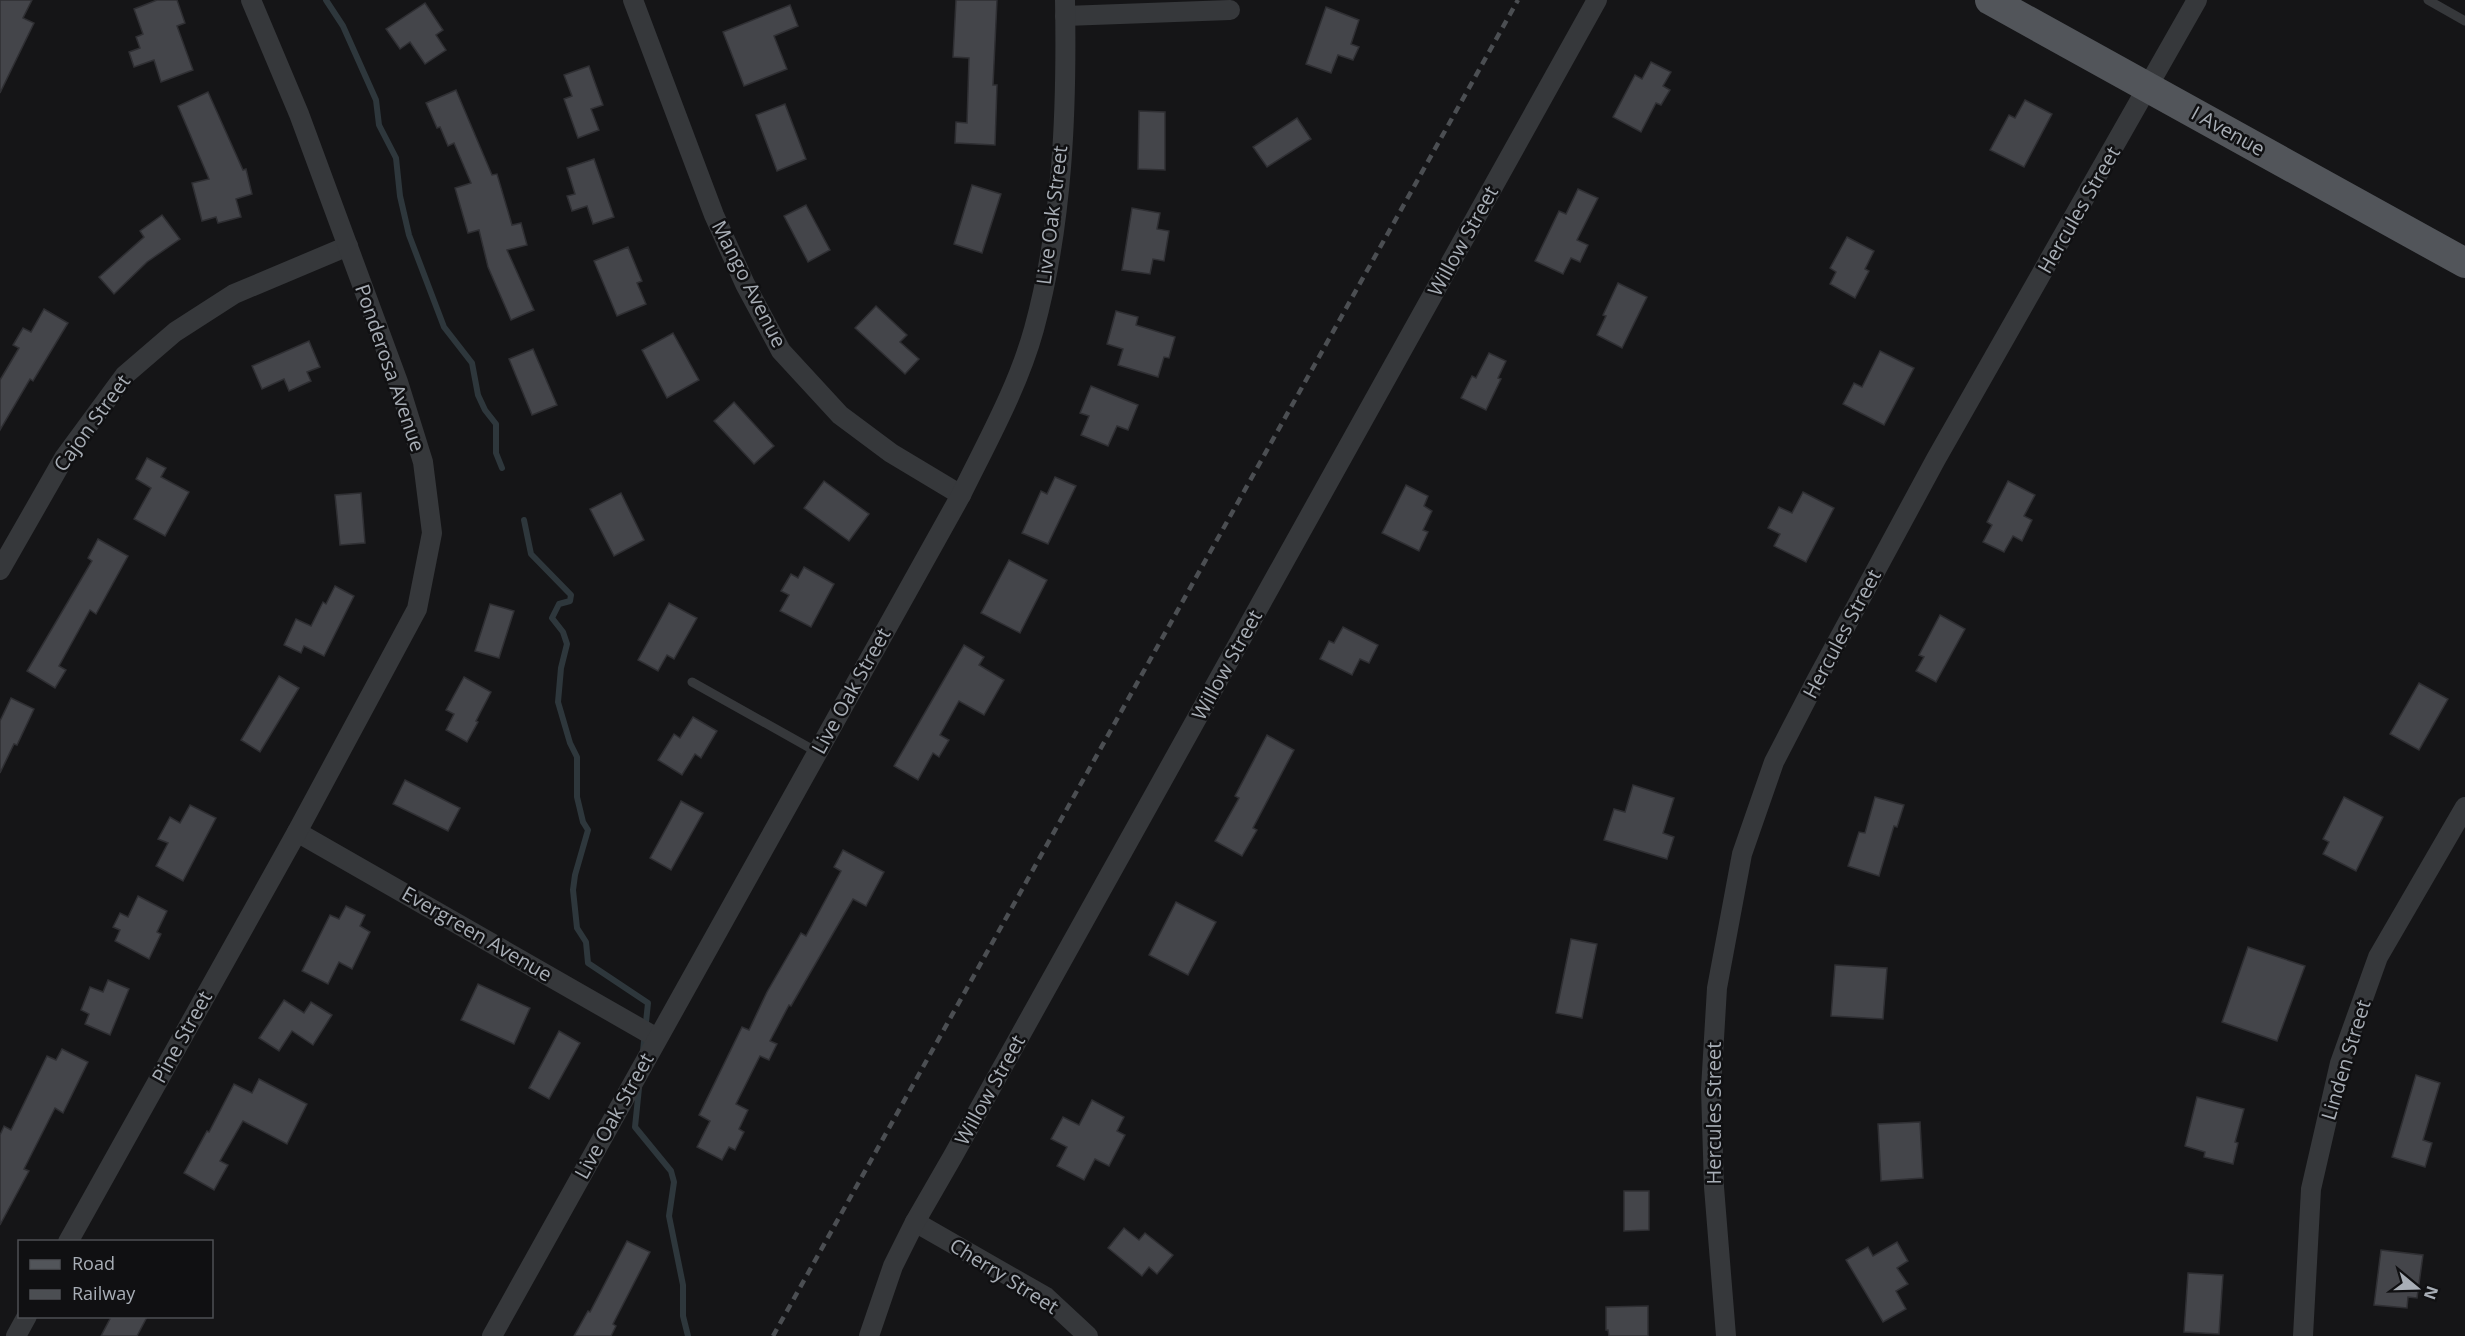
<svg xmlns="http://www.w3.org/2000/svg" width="2465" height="1336" viewBox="0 0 2465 1336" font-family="'Open Sans',sans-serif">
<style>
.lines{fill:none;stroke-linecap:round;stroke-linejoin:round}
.stream{stroke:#2e373c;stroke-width:6}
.building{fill:#44454a;stroke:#2f2f33;stroke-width:1.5}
.service{stroke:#36383b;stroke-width:9}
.minor{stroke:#36383b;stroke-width:20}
.primary{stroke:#52555a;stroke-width:30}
.rail{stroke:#4b4e52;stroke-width:4.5;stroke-dasharray:8 6;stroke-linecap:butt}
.labels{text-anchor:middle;stroke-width:5;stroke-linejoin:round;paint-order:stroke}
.street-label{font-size:20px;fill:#a8aeb6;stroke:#101012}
</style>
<rect width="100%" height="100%" fill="#151517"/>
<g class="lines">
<g class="stream">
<polyline points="326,0 343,26 376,100 379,125 396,158 400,196 409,235 444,327 472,363 478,395 485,410 496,424 496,453 502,468"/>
<polyline points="524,520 531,554 571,595 570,601 559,604 552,618 563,632 567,644 561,668 558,702 570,743 577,757 577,797 583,822 588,830 575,875 573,890 577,928 586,942 588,963 648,1003 643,1051"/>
<polyline points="639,1088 635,1127 671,1171 674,1182 669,1216 683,1285 683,1316 688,1336"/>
</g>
</g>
<g class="building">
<polygon points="0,0 32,0 23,18 34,23 0,93"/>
<polygon points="157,0 177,0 185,23 177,26 193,70 161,82 154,60 134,67 129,52 140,48 136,37 143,34 134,9"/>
<polygon points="956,0 997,0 993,85 997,85 995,145 955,143 956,122 967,123 969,58 953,57"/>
<polygon points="425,3 443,30 436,35 446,50 425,64 410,42 400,49 386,29"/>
<polygon points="790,5 798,26 774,36 787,69 744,86 723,32"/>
<polygon points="1326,7 1359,20 1351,44 1359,47 1353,60 1338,55 1331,73 1306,64"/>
<polygon points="1651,62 1671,72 1663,86 1670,90 1661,105 1656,103 1641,132 1613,117 1635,75 1642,79"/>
<polygon points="589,66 603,105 591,109 599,130 578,138 564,99 572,96 564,75"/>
<polygon points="456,90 492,175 497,174 512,225 521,223 527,245 507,250 534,310 511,320 488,267 479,230 468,233 455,188 471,183 454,143 448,146 440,127 437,128 426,103"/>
<polygon points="208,92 243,170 246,169 252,194 236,199 241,217 218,223 216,217 202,221 192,183 209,179 178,106"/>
<polygon points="2025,100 2052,114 2024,167 1990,150 2009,115 2015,118"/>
<polygon points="785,104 806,159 777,171 756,115"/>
<polygon points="1139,111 1165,112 1165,170 1138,169"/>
<polygon points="1297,118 1311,139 1267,167 1253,147"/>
<polygon points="594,159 614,217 593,224 587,206 572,211 567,196 575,194 567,168"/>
<polygon points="972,185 1001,194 982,253 954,244"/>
<polygon points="1578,189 1598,198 1577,240 1588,245 1580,262 1571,258 1563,274 1535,261 1559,211 1566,214"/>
<polygon points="806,205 830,250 808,262 784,216"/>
<polygon points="1132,208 1160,213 1157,229 1169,231 1164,261 1153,259 1150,274 1122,270"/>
<polygon points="162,215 180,239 147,262 114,294 99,277 144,237 140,231"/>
<polygon points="1847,237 1874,251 1865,269 1869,271 1855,298 1830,284 1836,272 1830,268"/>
<polygon points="628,247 642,281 637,283 646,304 617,316 594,261"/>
<polygon points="1618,283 1647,297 1622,348 1597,335 1606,316 1603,315"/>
<polygon points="876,306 907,335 900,342 919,359 905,374 855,328"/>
<polygon points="44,309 68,323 33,381 30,379 0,430 0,380 19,348 13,345 23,328 31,332"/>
<polygon points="1116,311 1138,317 1136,325 1175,337 1169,358 1164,357 1158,377 1118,365 1123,349 1107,344"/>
<polygon points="673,333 699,380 667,398 642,350"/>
<polygon points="309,341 320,367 307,372 311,381 289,391 284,379 262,389 252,366"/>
<polygon points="533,349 557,405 532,415 509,359"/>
<polygon points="1880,351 1914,368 1884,425 1843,404 1854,383 1862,387"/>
<polygon points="1489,353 1506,361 1498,378 1501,379 1486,410 1461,398 1472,376 1476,378"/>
<polygon points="1091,386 1138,405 1128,430 1117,426 1108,446 1081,435 1089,416 1080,413"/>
<polygon points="734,402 774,446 754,464 714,421"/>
<polygon points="147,458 166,468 161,477 189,492 165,536 134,519 151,488 136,479"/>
<polygon points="1055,477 1076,486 1048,544 1022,533 1041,491 1047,494"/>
<polygon points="824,481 869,514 849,541 804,508"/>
<polygon points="2008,481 2035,495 2024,516 2032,520 2022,541 2013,536 2004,552 1983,542 1992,525 1987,522"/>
<polygon points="1406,485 1428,496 1424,506 1432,511 1423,530 1428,532 1419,551 1382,533"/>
<polygon points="1803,492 1834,508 1806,562 1774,546 1780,534 1768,528 1779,507 1792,513"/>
<polygon points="361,493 365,543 340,545 335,495"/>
<polygon points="621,493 644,540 614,556 590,509"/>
<polygon points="98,539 128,556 96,614 90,610 59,666 66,670 55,688 27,671 92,561 88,558"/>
<polygon points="1009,560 1047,580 1020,633 981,613"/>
<polygon points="804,567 834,584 811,627 780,611 789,595 781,591 791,574 798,578"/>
<polygon points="335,586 354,596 324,656 304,646 301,653 284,645 296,619 311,626 323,602 326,604"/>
<polygon points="669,603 697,618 674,659 667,655 658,671 638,660"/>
<polygon points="490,604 514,611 499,658 475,651"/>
<polygon points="1940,615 1965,629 1936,682 1916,671 1924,657 1919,655"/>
<polygon points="1343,627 1378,645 1369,663 1360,659 1352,675 1320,659 1329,641 1334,643"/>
<polygon points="964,645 984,657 979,665 1004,680 984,715 959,701 940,735 949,740 939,757 933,753 918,780 894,766"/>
<polygon points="279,676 299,688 260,752 241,740"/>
<polygon points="464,677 491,692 476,721 478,722 467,742 446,730 454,714 446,710"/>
<polygon points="2419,683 2448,699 2419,750 2390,734"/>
<polygon points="11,698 34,709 17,745 14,744 0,773 0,721"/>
<polygon points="693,717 717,731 701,758 695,754 682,775 658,760 674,734 680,738"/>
<polygon points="1267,735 1294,750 1253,828 1257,830 1242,856 1215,841 1239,798 1235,796"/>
<polygon points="405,780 460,808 448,831 393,804"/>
<polygon points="1633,785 1674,798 1663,833 1674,837 1667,859 1604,840 1614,809 1625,812"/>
<polygon points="1875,797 1904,805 1897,827 1894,826 1879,876 1848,866 1859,832 1865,833"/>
<polygon points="2344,797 2383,817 2356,871 2323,854 2329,842 2323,839"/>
<polygon points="681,801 703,813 671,870 650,858"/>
<polygon points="190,805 216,818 183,881 156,866 168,843 158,839 170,817 180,823"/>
<polygon points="843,850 884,872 866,906 853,899 791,1006 789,1005 770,1041 777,1044 769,1060 760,1056 736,1104 748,1110 739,1129 744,1132 735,1150 729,1147 722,1160 697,1147 710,1121 699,1115 742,1027 749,1030 767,992 801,933 806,936 841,871 834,867"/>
<polygon points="138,896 167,911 157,932 161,934 149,959 115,941 120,930 113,927 120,913 128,917"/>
<polygon points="1176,902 1216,922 1188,975 1149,955"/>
<polygon points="346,906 365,915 360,926 370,932 352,969 339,962 328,984 302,971 330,915 339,919"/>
<polygon points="1571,939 1597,944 1582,1018 1556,1013"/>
<polygon points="2248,947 2305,966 2277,1041 2222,1022"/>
<polygon points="1835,965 1887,968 1883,1019 1831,1016"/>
<polygon points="108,980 129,989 110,1035 85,1024 89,1014 81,1010 90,987 103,992"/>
<polygon points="478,984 530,1008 514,1044 461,1020"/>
<polygon points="284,1000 304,1013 311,1002 332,1015 313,1045 292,1031 279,1051 259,1038"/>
<polygon points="559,1031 580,1043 549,1099 529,1088"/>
<polygon points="62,1049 88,1062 63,1113 55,1108 24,1169 29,1171 0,1225 0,1135 4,1126 11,1130 47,1056 56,1060"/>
<polygon points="2416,1075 2440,1083 2423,1140 2432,1143 2425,1167 2392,1157"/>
<polygon points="259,1079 307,1104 287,1144 243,1121 220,1161 228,1165 214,1190 184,1173 207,1131 209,1132 234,1084 252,1093"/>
<polygon points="2197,1097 2244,1109 2235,1142 2238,1143 2233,1164 2204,1157 2205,1152 2185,1146"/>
<polygon points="1092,1100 1124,1117 1117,1131 1125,1135 1109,1166 1095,1159 1084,1180 1057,1166 1067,1147 1051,1139 1063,1117 1079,1125"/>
<polygon points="1920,1122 1923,1178 1881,1181 1878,1124"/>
<polygon points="1624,1191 1649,1191 1649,1230 1624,1231"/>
<polygon points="1124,1228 1139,1240 1145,1233 1173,1255 1157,1274 1149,1267 1142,1276 1108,1248"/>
<polygon points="627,1241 650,1252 613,1324 616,1326 611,1336 574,1336 588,1311 590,1312"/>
<polygon points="1897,1242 1908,1261 1897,1268 1908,1284 1896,1291 1906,1309 1883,1322 1846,1260 1868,1247 1873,1256"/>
<polygon points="2381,1250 2423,1255 2417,1298 2408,1297 2407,1308 2374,1305"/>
<polygon points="2188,1273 2223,1275 2219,1334 2184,1332"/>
<polygon points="1648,1306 1648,1336 1609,1336 1608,1330 1606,1330 1606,1307"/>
<polygon points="111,1317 147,1317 137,1336 101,1336"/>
</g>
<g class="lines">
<g class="service">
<polyline points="2428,0 2465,21"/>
<polyline points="692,682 817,752"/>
</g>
<g class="minor">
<polyline points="633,0 714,215 745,284 781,351 840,415 891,453 961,495"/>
<polyline points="1065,16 1230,10"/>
<polyline points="0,570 64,458 125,375 175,332 234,294 348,246"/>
<polyline points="297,832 657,1038"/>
<polyline points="915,1222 1046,1297 1088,1336"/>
<polyline points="68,1242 297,832 417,609 432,533 423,462 398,382 299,114 251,0"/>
<polyline points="16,1336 27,1316"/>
<path d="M492 1336 961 495C987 442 1018 387 1034 329 1063 223 1067 109 1065 0"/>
<polyline points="869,1336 893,1266 915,1222 953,1156 1597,0"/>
<polyline points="1726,1336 1714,1187 1711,1089 1717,988 1742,854 1774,762 1816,681 1936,459 2197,0"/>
<polyline points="2303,1336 2311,1189 2340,1063 2378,957 2465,807"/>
</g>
<polyline class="primary" points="1990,0 2465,263"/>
<polyline class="rail" points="773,1336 1518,0"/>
</g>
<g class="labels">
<g class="street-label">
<text transform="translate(2228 131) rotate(29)" y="7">I Avenue</text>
<text transform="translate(2079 210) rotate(-60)" y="7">Hercules Street</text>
<text transform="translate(1052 215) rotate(-83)" y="7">Live Oak Street</text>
<text transform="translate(1463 241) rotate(-61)" y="7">Willow Street</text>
<text transform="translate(749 284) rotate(63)" y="7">Mango Avenue</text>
<text transform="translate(390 368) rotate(71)" y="7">Ponderosa Avenue</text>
<text transform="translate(92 423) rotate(-54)" y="7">Cajon Street</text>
<text transform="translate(1842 634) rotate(-62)" y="7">Hercules Street</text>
<text transform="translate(1227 665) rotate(-61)" y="7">Willow Street</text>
<text transform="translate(851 691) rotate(-61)" y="7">Live Oak Street</text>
<text transform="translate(477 934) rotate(30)" y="7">Evergreen Avenue</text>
<text transform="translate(182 1037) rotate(-61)" y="7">Pine Street</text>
<text transform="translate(2346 1060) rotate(-73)" y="7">Linden Street</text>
<text transform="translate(990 1090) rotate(-61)" y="7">Willow Street</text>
<text transform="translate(1714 1113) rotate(-90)" y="7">Hercules Street</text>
<text transform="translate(614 1116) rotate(-61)" y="7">Live Oak Street</text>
<text transform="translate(1004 1276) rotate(32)" y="7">Cherry Street</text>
</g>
</g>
<rect x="18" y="1240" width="195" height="78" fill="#101012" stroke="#4d4f54" stroke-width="1.5"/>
<rect x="30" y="1260" width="30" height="9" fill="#52555a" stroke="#4d4f54" stroke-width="1.5"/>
<text x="72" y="1270" font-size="18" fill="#a8aeb6">Road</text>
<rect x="30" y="1290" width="30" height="9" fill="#4b4e52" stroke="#4d4f54" stroke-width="1.5"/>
<text x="72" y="1300" font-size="18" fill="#a8aeb6">Railway</text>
<g transform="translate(2417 1288) rotate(109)" stroke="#101012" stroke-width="4.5" paint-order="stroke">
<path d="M0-4.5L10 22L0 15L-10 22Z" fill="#a8aeb6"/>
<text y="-9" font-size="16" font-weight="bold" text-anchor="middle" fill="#a8aeb6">N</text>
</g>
</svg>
